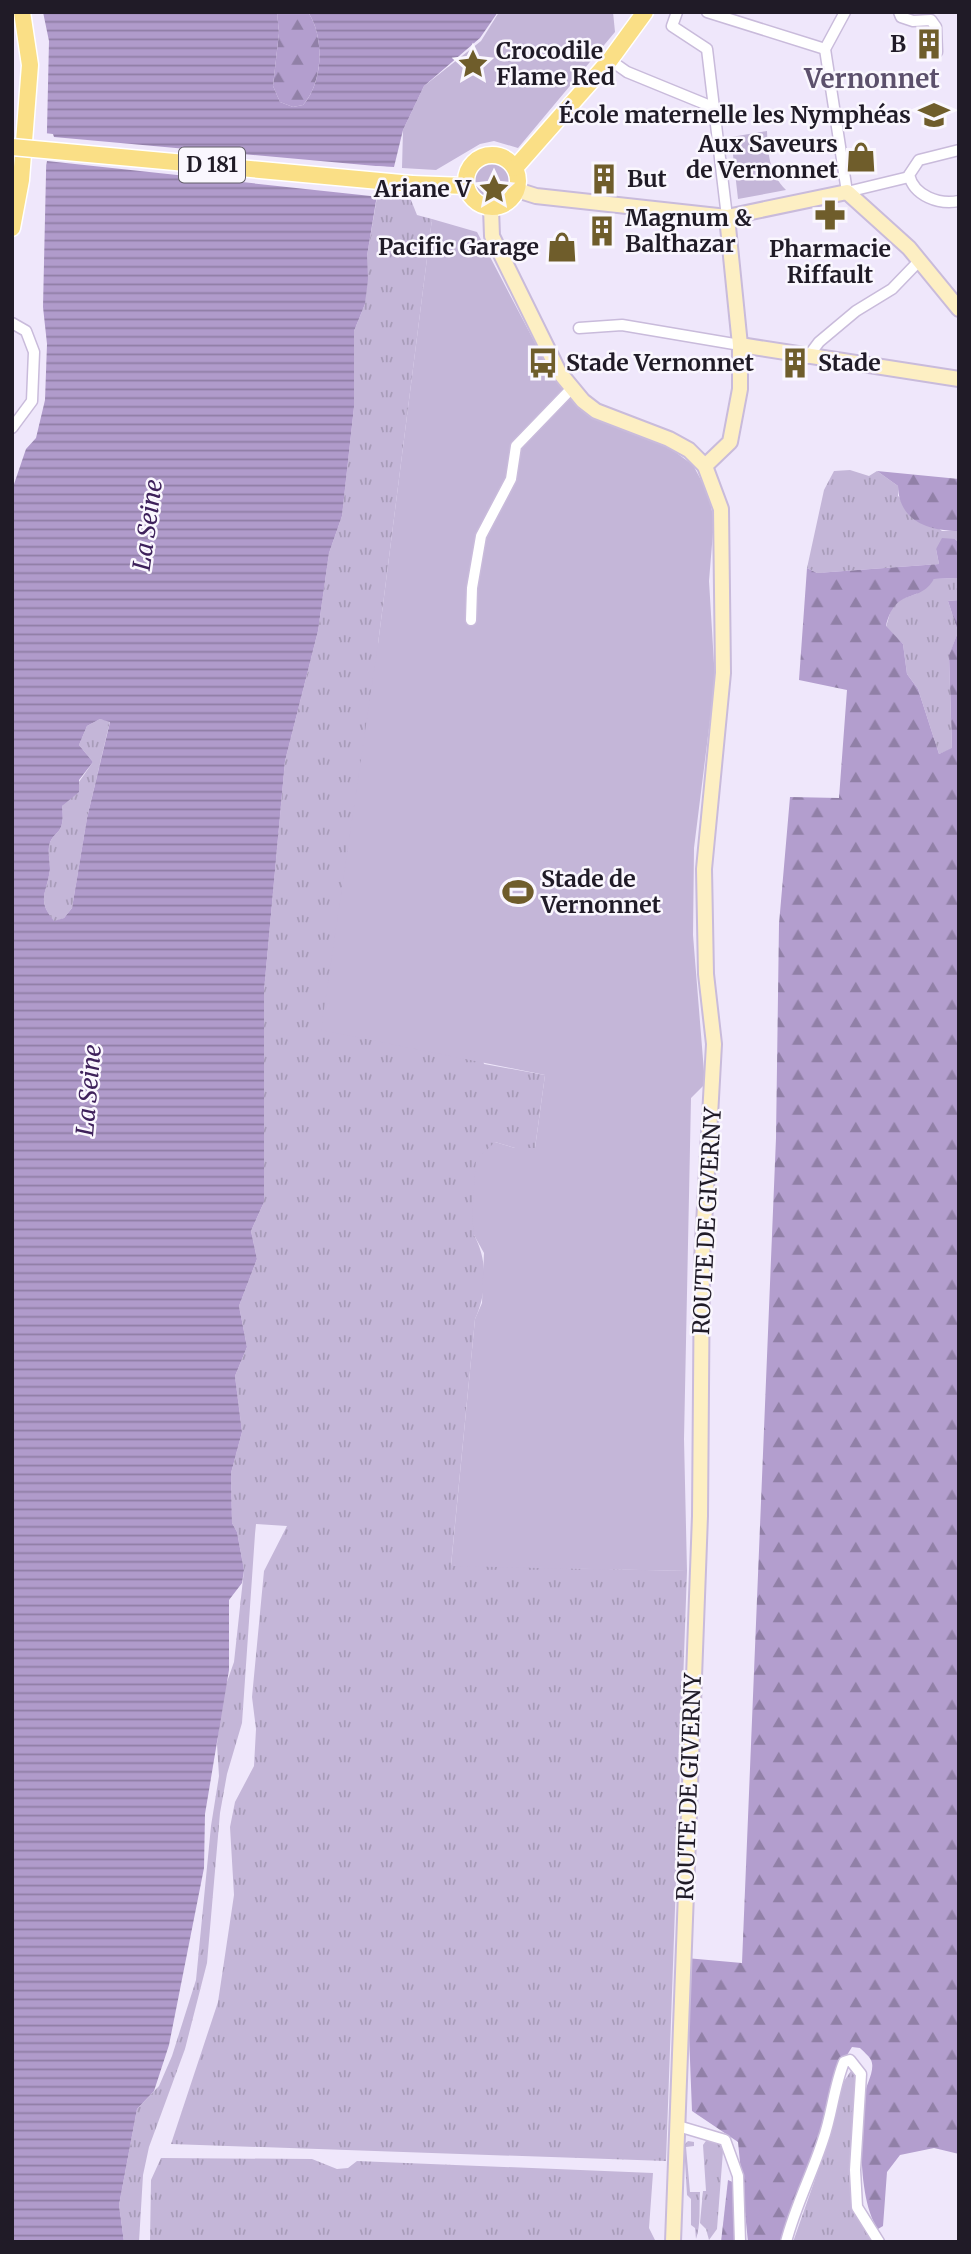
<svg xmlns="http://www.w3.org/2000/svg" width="971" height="2254" viewBox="0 0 971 2254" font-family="Merriweather,serif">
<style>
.grass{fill:url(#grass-tufts)}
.forest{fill:url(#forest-firs)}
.green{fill:#c4b6d8}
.water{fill:url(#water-rules);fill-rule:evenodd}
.pier{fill:#efe7fb}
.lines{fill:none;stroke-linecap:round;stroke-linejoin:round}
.street-casing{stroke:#c9bbdb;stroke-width:13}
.secondary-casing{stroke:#c9bbdb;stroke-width:18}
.primary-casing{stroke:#fff;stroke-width:19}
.street{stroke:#fff;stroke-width:10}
.secondary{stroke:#fdefc3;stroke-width:14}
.primary{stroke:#fadf86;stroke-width:16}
.primary-bridge-casing{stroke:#fff;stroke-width:19;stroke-linecap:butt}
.primary-bridge{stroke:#fadf86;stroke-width:16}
.labels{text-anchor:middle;stroke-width:5;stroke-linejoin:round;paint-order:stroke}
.shield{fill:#faf7fe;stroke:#615d68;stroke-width:2}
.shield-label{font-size:21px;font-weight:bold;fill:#201b27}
.poi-label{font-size:23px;font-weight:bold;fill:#201b27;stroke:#faf7fe;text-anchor:start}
.street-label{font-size:23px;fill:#201b27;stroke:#faf7fe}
.water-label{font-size:24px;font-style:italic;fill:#3e215b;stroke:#faf7fe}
.quarter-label{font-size:26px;font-weight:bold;fill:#5c506c;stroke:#faf7fe}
</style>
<defs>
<pattern id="grass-tufts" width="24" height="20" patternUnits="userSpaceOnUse" patternTransform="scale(1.75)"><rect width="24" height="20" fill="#c4b6d8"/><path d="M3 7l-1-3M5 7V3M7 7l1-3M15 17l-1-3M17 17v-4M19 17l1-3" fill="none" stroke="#a89cb9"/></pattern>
<pattern id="forest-firs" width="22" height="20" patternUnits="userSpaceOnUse" patternTransform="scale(1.75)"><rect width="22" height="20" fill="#b39ece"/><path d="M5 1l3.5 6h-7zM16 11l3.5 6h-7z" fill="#9180a7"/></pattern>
<pattern id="water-rules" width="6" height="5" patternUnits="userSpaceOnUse" patternTransform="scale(1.75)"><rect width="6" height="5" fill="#b09bcb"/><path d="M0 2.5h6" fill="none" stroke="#8f7ea5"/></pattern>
</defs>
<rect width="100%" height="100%" fill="#efe7fb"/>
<g class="grass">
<path d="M377 197 411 200 417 215 432 219 378 644 484 1064 545 1075 535 1148H515L495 1142 474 1235C488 1260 487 1293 475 1319L451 1565 687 1571 666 2161 171 2144 218 2002 234 1895 230 1827 235 1802 254 1766 256 1729 252 1697 264 1571 287 1526 256 1524 255 1534 242 1723 227 1774 220 1813 207 1963 185 2049 149 2147 143 2175 139 2242H124L119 2205 137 2109 159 2086 172 2056 196 1980 211 1826 219 1776 217 1744 222 1696 234 1662 244 1570 237 1532 232 1523 231 1473 242 1432 235 1376 247 1347 239 1306 257 1259 251 1231 264 1202V991L285 761 318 631 329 553 342 516 354 407V331L365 304 367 256Z"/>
<polygon points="850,470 869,476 877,471 898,486 898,496 942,531 959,531 959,543 955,539 936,549 939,564 817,573 807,568 824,490 834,471"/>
<polygon points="959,571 959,600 948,601 958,632 949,656 952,749 939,754 918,689 907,674 903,644 886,627 892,606 901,599 916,594 934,579 956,578"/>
<path d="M100 719 110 721 87 818 72 908 64 918 54 922C36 898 47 894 50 869 50 862 48 853 49 847 52 829 66 838 62 806L93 762 79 745 87 726Z"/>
<path d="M853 2068 859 2075C855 2117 850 2207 874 2242H793L825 2151 844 2081Z"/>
<polygon points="708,2138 719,2142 723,2151 717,2229 709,2240 706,2229 700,2223 703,2191 706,2191 703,2145"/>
<path d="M688 2141 694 2142V2146L686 2147 690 2192H700C699 2207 701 2225 696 2239L695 2228 691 2225V2199L687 2195 684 2145Z"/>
<polygon points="161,2158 312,2159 337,2169 348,2168 357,2161 653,2173 649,2228 656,2242 150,2242 151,2180"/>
</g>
<g class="forest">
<path d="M277 12H308C325 37 323 83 303 105L293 107 280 102 273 86 279 33Z"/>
<path d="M877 471 959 479V531C928 531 899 521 898 486Z"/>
<path d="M942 538 955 539 959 543 957 578 934 579C919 605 896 585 886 626L903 644 907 674 918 689 939 754 952 748 949 655 958 632 948 601 959 600V2154L934 2148 900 2155 887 2172 883 2226 878 2229C858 2201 860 2131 864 2097 865 2086 876 2070 871 2060 869 2056 863 2051 860 2048L852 2047 839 2068 834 2098 784 2242H748L738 2142 692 2111 686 1958 742 1963 776 1138 779 924 790 797 839 798 847 690 799 680 807 568 817 573 939 564 936 549Z"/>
<polygon points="728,2180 735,2183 738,2242 721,2242"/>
</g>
<g class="green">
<polygon points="499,12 613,12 615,32 518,148 494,141 480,144 436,170 402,168 403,130 424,86 481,41"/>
<path d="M767 131C768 154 769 173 786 190L738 199 731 137Z"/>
<circle cx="491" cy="181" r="19"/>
<polygon points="432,219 477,232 553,377 588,414 667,446 693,465 708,493 714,520 709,581 715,680 694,848 693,935 705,1084 691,1098 684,1439 687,1571 451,1566 475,1319 482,1303 484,1253 474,1235 472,1215 476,1160 495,1142 515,1148 535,1148 545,1075 321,1030 378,644"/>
</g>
<path class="water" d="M43 12H277L279 33 273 86 280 102 293 107 303 105C323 83 325 37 308 12H498L480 38 424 86 403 130 394 167 376 166 377 195 367 256 368 279 365 304 354 331V407L342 516 329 553 318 631 285 761 264 991V1202L251 1231 257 1259 239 1306 247 1347 235 1376 242 1432 231 1473 232 1523 237 1532 244 1570 242 1583 229 1600V1670L205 1814 204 1868 169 2045 154 2091 137 2109 119 2205 124 2242H12V490L26 449 36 438 45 400 47 344 43 307 49 41ZM100 719 110 722 87 818 72 908 64 918 54 921C36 899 47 894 50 869 50 862 48 853 49 847 52 829 66 838 62 806L79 792V780L93 762 79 745 87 726Z"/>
<polygon class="pier" points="44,133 53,134 54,137 398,168 394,171 379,170 380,197 47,161 46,165"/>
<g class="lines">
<g class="street-casing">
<g id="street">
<polyline points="677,12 672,26 707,49 727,217"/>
<polyline points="707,12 825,49"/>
<polyline points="845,12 825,49 847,192 909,177"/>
<polyline points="899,12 901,17 913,21 931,20 936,27 937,52"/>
<polyline points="610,60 627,72 715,108"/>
<path d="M959 150 919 160 909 175C914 196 939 205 959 201"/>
<polyline points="12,323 26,331 34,352 32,401 12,428"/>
<polyline points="579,328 622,325 740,345"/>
<polyline points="807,358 819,342 856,311 892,289 920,260"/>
<polyline points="471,620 472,588 481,536 511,479 516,446 571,389"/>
<polyline points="678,2126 725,2140 738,2176 740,2242"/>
<path d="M786 2242C795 2207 812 2174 823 2140 832 2115 834 2086 844 2062L850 2060 861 2074 855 2170 857 2207 879 2242"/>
</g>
</g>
<g class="secondary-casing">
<g id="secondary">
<polyline points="517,190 536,196 727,217 847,192 909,248 959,309"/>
<polyline points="491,208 492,236 559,372 583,401 596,411 669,439 689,450 705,466 721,509 723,673 704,869 706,974 714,1044 702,1260 700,1516 673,2242"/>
<polyline points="740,345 959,379"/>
<polyline points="705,466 730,442 740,389 740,345 727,217"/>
</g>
</g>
<g class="primary-casing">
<g id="primary">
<circle cx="492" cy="181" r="26"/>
<polyline points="515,168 610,60 645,12"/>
<polyline points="412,184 466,186"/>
<polyline points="12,228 21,180 30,65 22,12"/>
</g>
</g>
<use href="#street" class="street"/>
<use href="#secondary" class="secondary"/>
<use href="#primary" class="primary"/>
<g class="primary-bridge-casing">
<polyline id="primary-bridge" points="12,147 412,184"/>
</g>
<use href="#primary-bridge" class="primary-bridge"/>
</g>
<defs>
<g id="building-bare" transform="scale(2.415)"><path d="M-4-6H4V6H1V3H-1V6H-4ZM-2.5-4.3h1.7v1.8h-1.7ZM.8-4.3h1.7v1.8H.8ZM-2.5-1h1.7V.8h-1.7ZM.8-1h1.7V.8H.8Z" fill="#6f5d2b" stroke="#faf7fe" stroke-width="2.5" paint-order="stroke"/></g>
<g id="sight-bare" transform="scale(2.415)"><path d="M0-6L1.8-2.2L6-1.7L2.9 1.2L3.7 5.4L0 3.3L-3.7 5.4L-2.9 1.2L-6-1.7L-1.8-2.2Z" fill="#6f5d2b" stroke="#faf7fe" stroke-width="2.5" paint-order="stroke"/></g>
<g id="school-bare" transform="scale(2.415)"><path d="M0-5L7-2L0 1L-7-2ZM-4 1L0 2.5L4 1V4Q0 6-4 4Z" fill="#6f5d2b" stroke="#faf7fe" stroke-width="2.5" paint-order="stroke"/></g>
<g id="shop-bare" transform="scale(2.415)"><path d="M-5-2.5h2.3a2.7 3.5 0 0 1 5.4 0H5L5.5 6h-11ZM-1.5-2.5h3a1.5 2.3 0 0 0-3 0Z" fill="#6f5d2b" stroke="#faf7fe" stroke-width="2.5" paint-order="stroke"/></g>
<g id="pharmacy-bare" transform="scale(2.415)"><path d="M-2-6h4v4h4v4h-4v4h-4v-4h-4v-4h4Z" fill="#6f5d2b" stroke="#faf7fe" stroke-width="2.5" paint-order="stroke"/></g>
<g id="bus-bare" transform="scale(2.415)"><path d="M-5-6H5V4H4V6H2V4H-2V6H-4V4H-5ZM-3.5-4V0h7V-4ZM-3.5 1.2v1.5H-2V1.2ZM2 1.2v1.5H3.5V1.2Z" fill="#6f5d2b" stroke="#faf7fe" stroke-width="2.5" paint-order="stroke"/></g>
<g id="stadium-bare" transform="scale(2.415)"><path d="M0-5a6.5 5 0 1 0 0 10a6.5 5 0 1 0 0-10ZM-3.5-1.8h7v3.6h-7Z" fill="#6f5d2b" stroke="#faf7fe" stroke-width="2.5" paint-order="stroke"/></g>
</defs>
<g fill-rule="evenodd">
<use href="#building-bare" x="929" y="44"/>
<use href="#sight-bare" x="473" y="64"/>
<use href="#school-bare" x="934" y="115"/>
<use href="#shop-bare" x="861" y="157"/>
<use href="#building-bare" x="604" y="179"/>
<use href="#sight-bare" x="494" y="189"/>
<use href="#pharmacy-bare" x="830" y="215"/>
<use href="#building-bare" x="602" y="231"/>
<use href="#shop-bare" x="562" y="247"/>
<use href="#bus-bare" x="543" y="363"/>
<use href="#building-bare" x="795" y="363"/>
<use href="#stadium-bare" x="518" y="892"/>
</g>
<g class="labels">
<rect class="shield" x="179" y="147.5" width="66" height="35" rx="5"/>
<g class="shield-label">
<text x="212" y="172">D 181</text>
</g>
<g class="poi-label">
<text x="906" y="52" text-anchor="end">B</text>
<text x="496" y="59">Crocodile<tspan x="496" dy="26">Flame Red</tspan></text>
<text x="911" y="123" text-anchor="end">École maternelle les Nymphéas</text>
<text x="838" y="152" text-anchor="end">Aux Saveurs<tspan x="838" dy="26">de Vernonnet</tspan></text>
<text x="627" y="187">But</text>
<text x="471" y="197" text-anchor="end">Ariane V</text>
<text x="625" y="226">Magnum &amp;<tspan x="625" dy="26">Balthazar</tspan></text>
<text x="539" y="255" text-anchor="end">Pacific Garage</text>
<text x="830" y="257" text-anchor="middle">Pharmacie<tspan x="830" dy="26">Riffault</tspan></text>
<text x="566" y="371">Stade Vernonnet</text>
<text x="818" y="371">Stade</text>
<text x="541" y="887">Stade de<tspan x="541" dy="26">Vernonnet</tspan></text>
</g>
<g class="street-label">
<text transform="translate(707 1221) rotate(-87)" y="8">ROUTE DE GIVERNY</text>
<text transform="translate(689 1787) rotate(-88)" y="8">ROUTE DE GIVERNY</text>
</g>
<g class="water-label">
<text transform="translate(148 525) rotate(-82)" y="8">La Seine</text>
<text transform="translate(89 1090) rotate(-85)" y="8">La Seine</text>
</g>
<g class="quarter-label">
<text x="872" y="88">Vernonnet</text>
</g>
</g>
<rect width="971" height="2254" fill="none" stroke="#201b27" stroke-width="28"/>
</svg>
